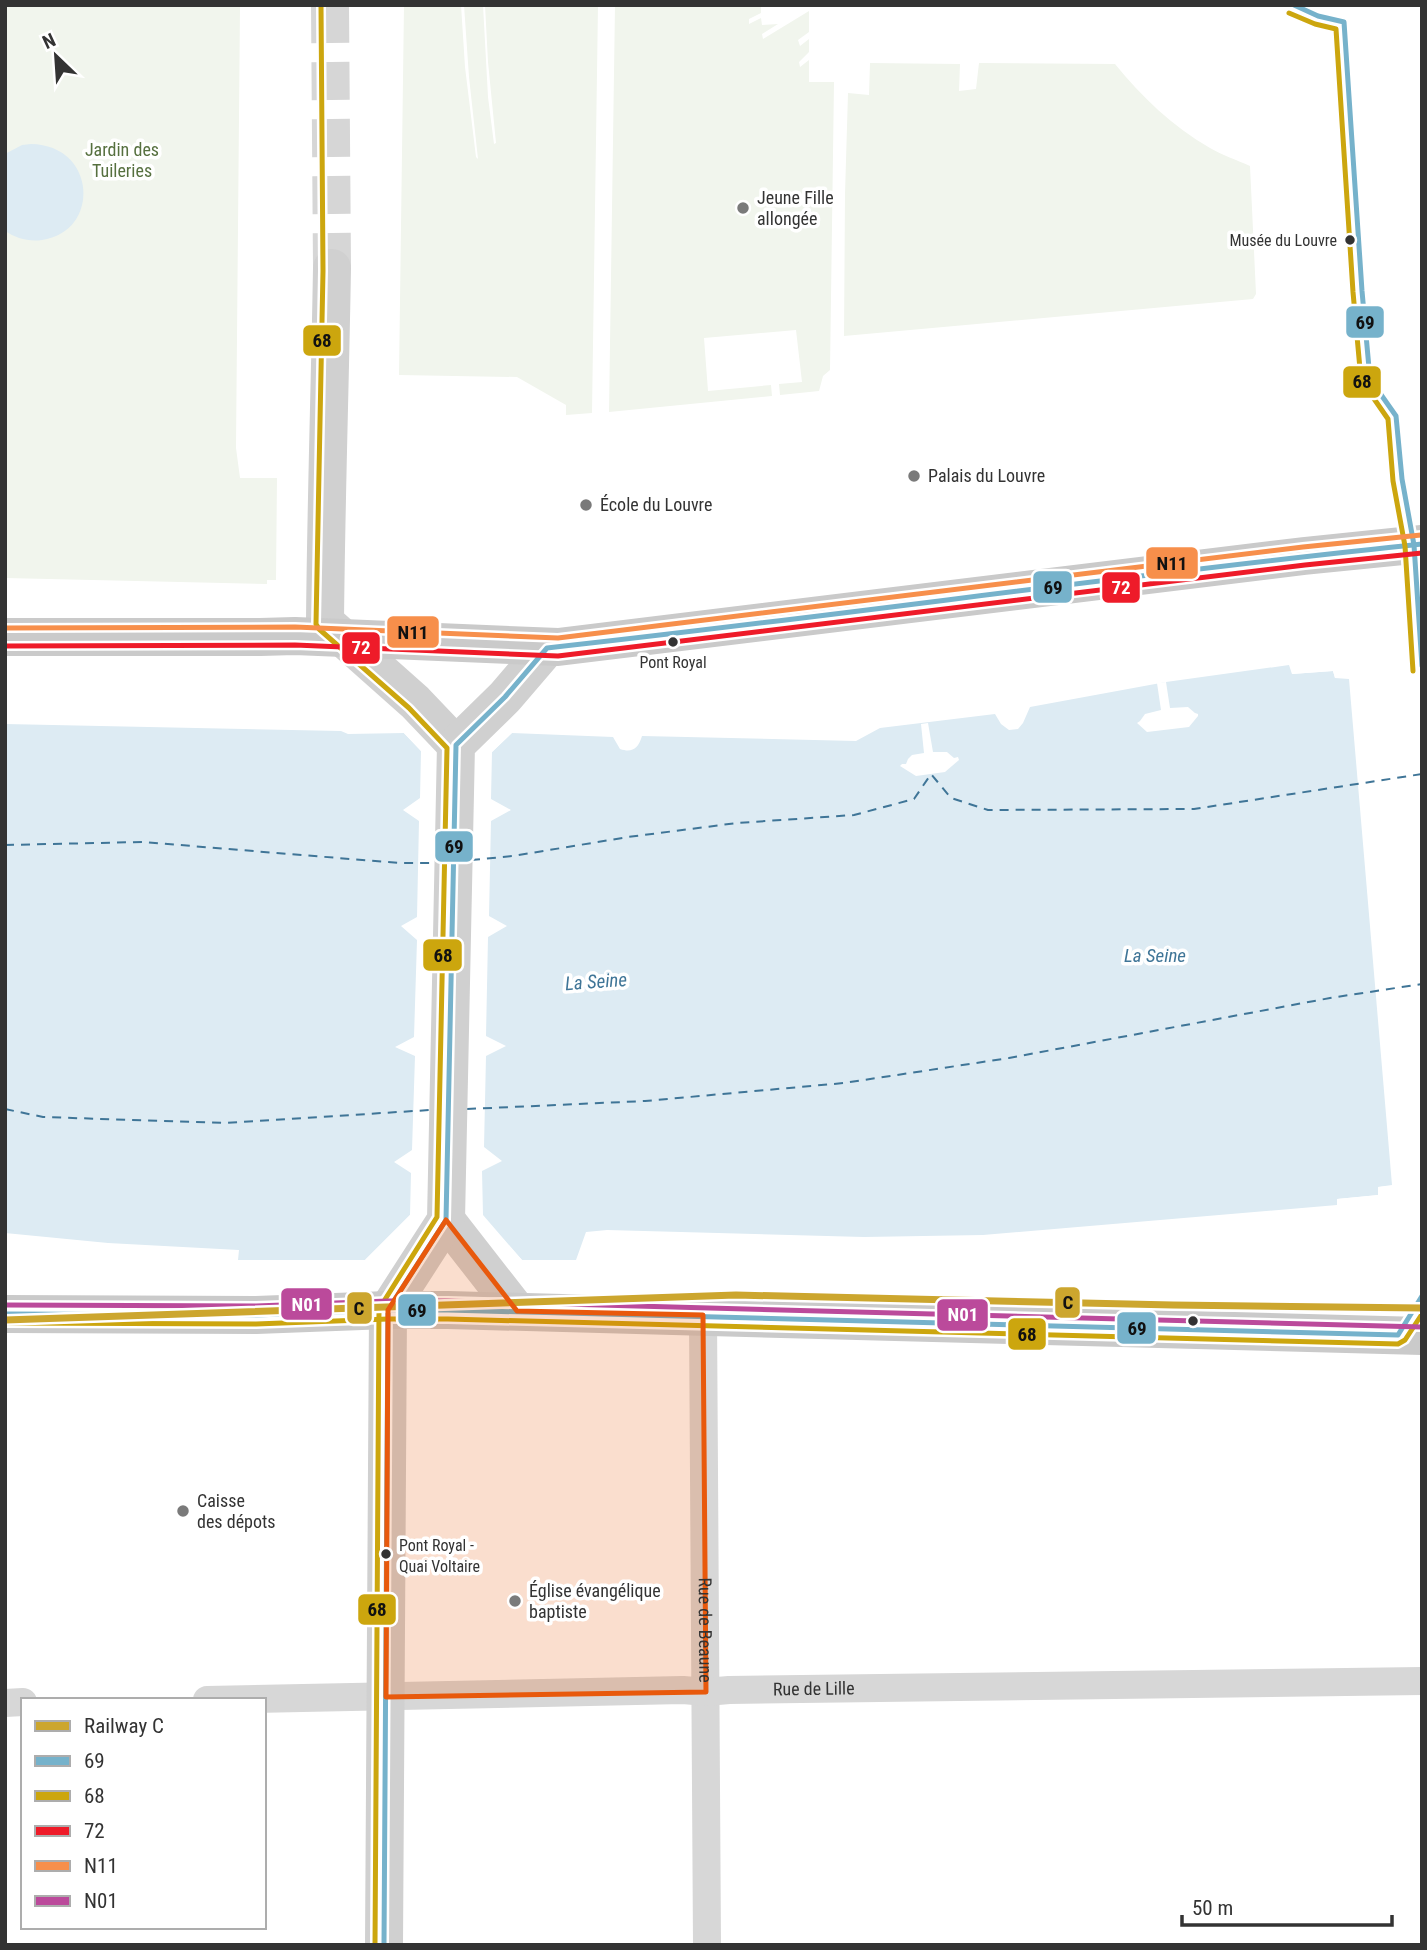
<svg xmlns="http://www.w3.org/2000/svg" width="1427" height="1950" viewBox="0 0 1427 1950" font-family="'Roboto Condensed',sans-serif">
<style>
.green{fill:#f1f5ed}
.water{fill:#ddebf3}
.pier{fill:#fff}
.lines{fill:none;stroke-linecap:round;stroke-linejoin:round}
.ferry{stroke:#3f7597;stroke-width:2;stroke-dasharray:9 7;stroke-linecap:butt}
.secondary-tunnel{stroke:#d6d6d6;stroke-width:38;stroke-dasharray:38 19;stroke-linecap:butt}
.minor{stroke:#d7d7d7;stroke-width:28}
.secondary{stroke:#d0d0d0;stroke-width:38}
.primary{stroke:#cacaca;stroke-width:38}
.bus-1-casing{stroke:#fff;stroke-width:10}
.bus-2-casing{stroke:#fff;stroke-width:10}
.bus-3-casing{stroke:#fff;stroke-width:10}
.bus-4-casing{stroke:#fff;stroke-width:10}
.bus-5-casing{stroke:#fff;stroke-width:10}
.bus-1{stroke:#76b2cb;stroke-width:5}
.bus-2{stroke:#cca60e;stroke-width:5}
.bus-3{stroke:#ee1b29;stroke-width:5}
.bus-4{stroke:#f78f4b;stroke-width:5}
.bus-5{stroke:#bb4a9b;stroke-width:5}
.rail-1-casing{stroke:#fff;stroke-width:12}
.rail-1{stroke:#cca62e;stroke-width:7}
.marked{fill:#e8590c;fill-opacity:0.2;stroke:#e8590c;stroke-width:5;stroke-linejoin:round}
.poi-dot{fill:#7a7a7a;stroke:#fff;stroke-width:2.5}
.bus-dot{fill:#333;stroke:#fff;stroke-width:2.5}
.labels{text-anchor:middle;stroke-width:7;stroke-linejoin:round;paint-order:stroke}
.bus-label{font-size:16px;fill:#333;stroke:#fff;text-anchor:end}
.park-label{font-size:18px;fill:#56703f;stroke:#fff}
.poi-label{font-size:18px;fill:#333;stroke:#fff;text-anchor:start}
.street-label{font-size:18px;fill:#333;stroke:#fff}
.water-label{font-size:19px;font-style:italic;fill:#3f7597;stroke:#fff}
.line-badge{stroke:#fff;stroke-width:2.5}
.badge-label{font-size:19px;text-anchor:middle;font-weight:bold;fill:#fff}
.pale-badge-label{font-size:19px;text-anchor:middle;font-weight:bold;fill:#111}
</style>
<rect width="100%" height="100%" fill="#fff"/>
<g class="green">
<polygon points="5,5 240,6 236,448 240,478 277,478 276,580 267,580 267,584 5,578"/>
<polygon points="404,5 461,5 465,67 476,157 478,159 469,77 464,5 483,5 488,97 494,144 496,143 488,62 485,5 598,5 592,413 566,415 566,405 517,377 399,375"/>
<polygon points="615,5 761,5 761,13 749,19 749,24 761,18 762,25 778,24 762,34 763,39 809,11 809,32 798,40 800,46 809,39 809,52 799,62 800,67 809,60 809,82 834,82 830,370 823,376 819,391 780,395 779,384 802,382 796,330 704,338 708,391 771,385 772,396 609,412"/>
<path d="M870 63 960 64 959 91 976 89 979 63 1115 64C1142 97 1172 126 1210 148 1222 155 1237 160 1250 166L1256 294 1253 299 844 336 845 194 848 93 869 95Z"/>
</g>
<g class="water">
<path d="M31 144C97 145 101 232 42 240 28 242 16 238 5 231V154L22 145Z"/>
<path d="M1289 665 1292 674 1333 671 1335 678 1422 672V1183L1378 1187 1379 1195 1337 1199V1205L983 1235 864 1237 607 1230 586 1232 576 1260H522L482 1216 410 1215 365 1260H238L239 1250 108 1243 5 1233V724L341 731 348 734 404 733 421 751 492 752 512 733 613 737 620 749C632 753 638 749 642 736L856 741 880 728 995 714 1001 724 1009 730 1018 729 1023 723 1030 707 1166 682Z"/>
</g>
<g class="pier">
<polygon points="1291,662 1294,670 1334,667 1336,669 1338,674 1349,675 1422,669 1422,1186 1382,1190 1382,1196 1380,1198 1340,1202 1340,1207 1337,1209 1337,1199 1378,1195 1378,1187 1392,1185 1349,679 1335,678 1333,671 1292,674"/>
<polygon points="1166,682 1170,708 1188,707 1195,713 1198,714 1198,716 1189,727 1147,732 1137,723 1140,721 1145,714 1161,710 1157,683"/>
<polygon points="928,723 933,752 947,752 954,758 958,757 959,760 945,772 916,776 900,766 902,764 906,764 908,759 912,755 924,753 921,724"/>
<polygon points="400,729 406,730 423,747 491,748 509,731 515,730 492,752 491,799 511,810 491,821 489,916 507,926 488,937 486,1036 506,1046 486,1056 484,1147 502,1161 482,1171 483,1215 522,1260 517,1260 481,1219 412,1219 371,1259 365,1260 410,1215 411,1173 394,1162 412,1150 415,1056 395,1047 414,1037 417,940 401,926 417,917 419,821 403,810 420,798 421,751"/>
</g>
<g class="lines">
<g class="ferry">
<polyline points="5,845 143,842 399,863 434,863"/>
<polyline points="471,860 513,856 628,837 737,823 854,815 914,799 931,774 951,798 988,810 1194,809 1422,774"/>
<polyline points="5,1109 43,1117 225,1123 430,1110"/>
<polyline points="467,1109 645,1101 844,1083 1009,1058 1330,998 1422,984"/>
</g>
<polyline class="secondary-tunnel" points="330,5 332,268"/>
<g class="minor">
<path id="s1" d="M703 1315 707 1945"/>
<path id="s2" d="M207 1700 683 1690 706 1692 729 1690 1422 1681"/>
<polyline points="5,1703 23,1702"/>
</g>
<g class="secondary">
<path d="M332 268C330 386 326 504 325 622L415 702 456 745"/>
<polyline points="446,1220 517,1311"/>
<polyline points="384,1945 388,1310 446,1220 456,745 505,697 547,648"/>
</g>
<g class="primary">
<polyline points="5,637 260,637 295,636 558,647 1304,556 1422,544"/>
<polyline points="5,1314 256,1315 388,1310 448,1310 1422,1336"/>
</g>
<g class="bus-1-casing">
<g id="bus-1">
<polyline points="1294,5 1318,16 1344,22 1362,291 1370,379 1396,416 1402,479 1414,545 1422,666"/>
<polyline points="5,1314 256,1315 388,1310 448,1310 1398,1335 1422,1296"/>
<path d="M384 1945 388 1310 446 1220 456 745 505 697 547 648C839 616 1130 574 1422 544"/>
</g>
</g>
<g class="bus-2-casing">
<g id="bus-2">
<polyline points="321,5 323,271 316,624 319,629 409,708 447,748 437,1217 379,1309 375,1945"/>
<polyline points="1289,13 1315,24 1336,29 1353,292 1361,380 1388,419 1393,481 1405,546 1413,671"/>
<polyline points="5,1323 256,1324 388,1319 448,1319 1398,1344 1405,1340 1422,1314"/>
</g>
</g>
<g class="bus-3-casing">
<polyline id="bus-3" points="5,646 295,645 558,656 1305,565 1422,553"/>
</g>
<g class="bus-4-casing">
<polyline id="bus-4" points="5,628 295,627 558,638 1303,547 1421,535"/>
</g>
<g class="bus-5-casing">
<polyline id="bus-5" points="5,1305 256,1306 388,1301 448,1301 1422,1327"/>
</g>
<use href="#bus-1" class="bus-1"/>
<use href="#bus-2" class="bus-2"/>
<use href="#bus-3" class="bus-3"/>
<use href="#bus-4" class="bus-4"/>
<use href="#bus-5" class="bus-5"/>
<g class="rail-1-casing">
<polyline id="rail-1" points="5,1320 736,1295 1173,1305 1422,1308"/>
</g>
<use href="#rail-1" class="rail-1"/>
</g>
<path class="marked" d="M446 1220 517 1311 703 1315 706 1692 386 1697 388 1310Z"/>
<g class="poi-dot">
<circle cx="743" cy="208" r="7"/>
<circle cx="914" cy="476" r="7"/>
<circle cx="586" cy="505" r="7"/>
<circle cx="183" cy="1511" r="7"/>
<circle cx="515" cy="1601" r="7"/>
</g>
<g class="bus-dot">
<circle cx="1350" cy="240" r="6"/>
<circle cx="673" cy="642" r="6"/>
<circle cx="1193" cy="1321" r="6"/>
<circle cx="386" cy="1554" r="6"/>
</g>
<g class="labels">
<g class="bus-label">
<text x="1337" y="246">Musée du Louvre</text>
<text x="673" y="668" text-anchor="middle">Pont Royal</text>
<text x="399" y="1551" text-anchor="start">Pont Royal -<tspan x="399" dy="21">Quai Voltaire</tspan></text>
</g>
<g class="park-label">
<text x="122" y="156">Jardin des<tspan x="122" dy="21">Tuileries</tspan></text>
</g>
<g class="poi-label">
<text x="757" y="204">Jeune Fille<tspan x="757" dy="21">allongée</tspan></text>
<text x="928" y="482">Palais du Louvre</text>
<text x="600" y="511">École du Louvre</text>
<text x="197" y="1507">Caisse<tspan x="197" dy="21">des dépots</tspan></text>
<text x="529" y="1597">Église évangélique<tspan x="529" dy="21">baptiste</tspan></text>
</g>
<g class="street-label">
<text dy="6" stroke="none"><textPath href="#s1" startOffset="315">Rue de Beaune</textPath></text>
<text dy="6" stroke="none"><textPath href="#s2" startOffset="607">Rue de Lille</textPath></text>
</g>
<g class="water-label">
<text x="1155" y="962">La Seine</text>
<text transform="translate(596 981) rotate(-4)" y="7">La Seine</text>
</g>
</g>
<g class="line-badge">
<rect x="1345" y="305" width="40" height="34" rx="7" fill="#76b2cb"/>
<rect x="302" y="324" width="40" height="33" rx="7" fill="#cca60e"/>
<rect x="1342" y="365" width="40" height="34" rx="7" fill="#cca60e"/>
<rect x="1145" y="546" width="54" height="34" rx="7" fill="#f78f4b"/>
<rect x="1032" y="570" width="41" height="34" rx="7" fill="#76b2cb"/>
<rect x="1101" y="571" width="40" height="33" rx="7" fill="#ee1b29"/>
<rect x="386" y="615" width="54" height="34" rx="7" fill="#f78f4b"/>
<rect x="341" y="631" width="40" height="34" rx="7" fill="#ee1b29"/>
<rect x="434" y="830" width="40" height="33" rx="7" fill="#76b2cb"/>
<rect x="422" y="938" width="41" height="34" rx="7" fill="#cca60e"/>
<rect x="1054" y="1286" width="27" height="33" rx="7" fill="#cca62e"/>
<rect x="280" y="1287" width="53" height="34" rx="7" fill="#bb4a9b"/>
<rect x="346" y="1291" width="27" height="34" rx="7" fill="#cca62e"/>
<rect x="397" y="1293" width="40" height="34" rx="7" fill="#76b2cb"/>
<rect x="936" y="1298" width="53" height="34" rx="7" fill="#bb4a9b"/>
<rect x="1116" y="1311" width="41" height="34" rx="7" fill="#76b2cb"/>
<rect x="1007" y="1317" width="40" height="34" rx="7" fill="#cca60e"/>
<rect x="357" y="1593" width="40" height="33" rx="7" fill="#cca60e"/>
</g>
<g class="badge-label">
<text x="1121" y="594">72</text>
<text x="361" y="654">72</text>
<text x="307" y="1311">N01</text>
<text x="963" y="1321">N01</text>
</g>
<g class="pale-badge-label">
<text x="1365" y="329">69</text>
<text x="322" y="347">68</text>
<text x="1362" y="388">68</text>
<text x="1172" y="570">N11</text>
<text x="1053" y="594">69</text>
<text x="413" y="639">N11</text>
<text x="454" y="853">69</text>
<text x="443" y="962">68</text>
<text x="1068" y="1309">C</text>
<text x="359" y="1315">C</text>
<text x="417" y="1317">69</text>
<text x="1137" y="1335">69</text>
<text x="1027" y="1341">68</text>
<text x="377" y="1616">68</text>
</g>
<rect width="1427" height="1950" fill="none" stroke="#333333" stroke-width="14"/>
<rect x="21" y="1698" width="245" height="231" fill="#ffffff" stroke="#adadad" stroke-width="2"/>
<rect x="35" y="1721" width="35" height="10" fill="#cca62e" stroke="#adadad" stroke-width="2"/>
<text x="84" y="1733" font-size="21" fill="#333333">Railway C</text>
<rect x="35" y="1756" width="35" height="10" fill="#76b2cb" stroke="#adadad" stroke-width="2"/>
<text x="84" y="1768" font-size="21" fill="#333333">69</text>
<rect x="35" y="1791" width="35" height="10" fill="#cca60e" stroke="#adadad" stroke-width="2"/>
<text x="84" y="1803" font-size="21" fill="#333333">68</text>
<rect x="35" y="1826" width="35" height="10" fill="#ee1b29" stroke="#adadad" stroke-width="2"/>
<text x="84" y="1838" font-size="21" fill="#333333">72</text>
<rect x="35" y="1861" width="35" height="10" fill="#f78f4b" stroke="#adadad" stroke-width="2"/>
<text x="84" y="1873" font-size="21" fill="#333333">N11</text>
<rect x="35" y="1896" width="35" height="10" fill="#bb4a9b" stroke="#adadad" stroke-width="2"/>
<text x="84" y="1908" font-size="21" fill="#333333">N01</text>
<g transform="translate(56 56) rotate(335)" stroke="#ffffff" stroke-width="5" paint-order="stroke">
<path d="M0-5L12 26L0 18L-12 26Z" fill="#333333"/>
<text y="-10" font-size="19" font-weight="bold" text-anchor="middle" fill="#333333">N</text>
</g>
<path d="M1182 1915v10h210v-10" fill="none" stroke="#333333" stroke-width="3.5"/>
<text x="1192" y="1915" font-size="21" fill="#333333" stroke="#ffffff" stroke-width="5" paint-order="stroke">50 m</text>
</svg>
